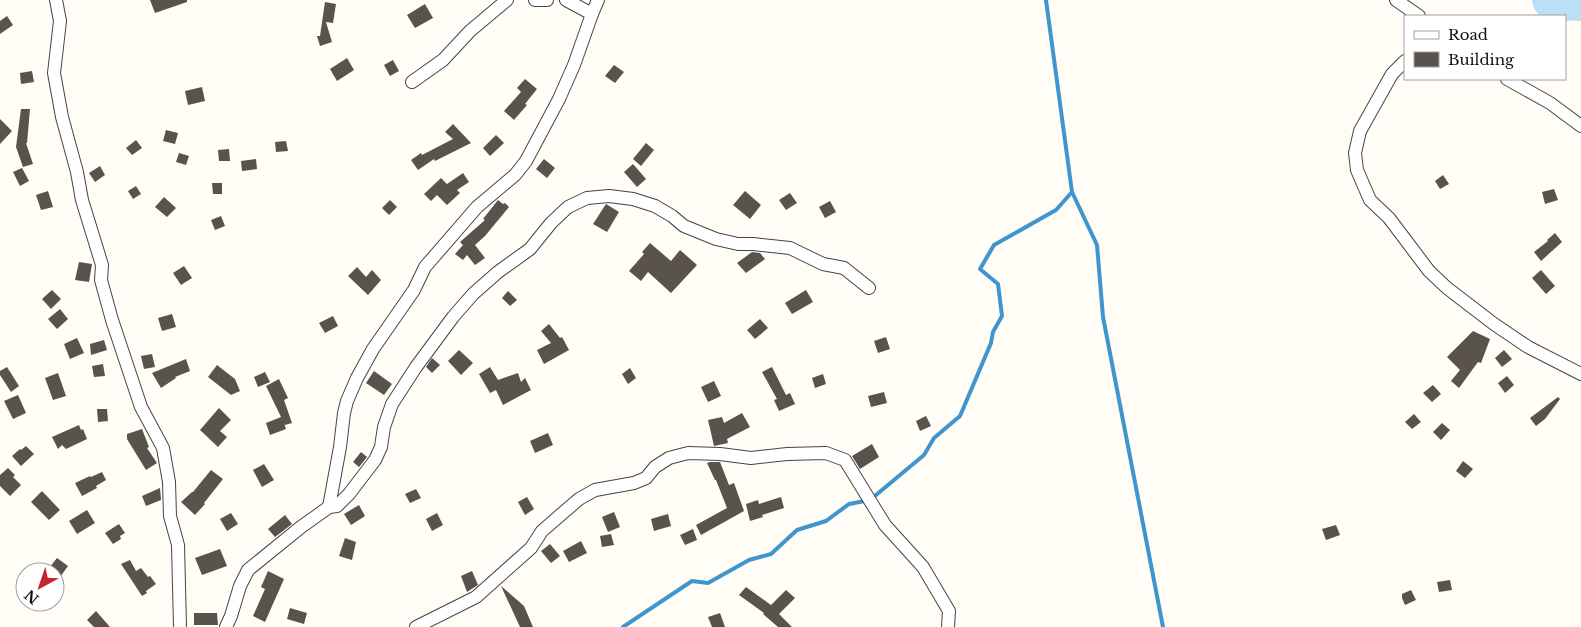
<svg xmlns="http://www.w3.org/2000/svg" width="1581" height="627" viewBox="0 0 1581 627" font-family="'Libre Baskerville',serif">
<style>
.lines{fill:none;stroke-linecap:round;stroke-linejoin:round}
.stream{stroke:#3f96cf;stroke-width:4}
.river{stroke:#b9e0f7;stroke-width:22}
.building{fill:#5a524d}
.minor-casing{stroke:#444;stroke-width:14}
.minor{stroke:#fff;stroke-width:12}
</style>
<rect width="100%" height="100%" fill="#fffdf5"/>
<g class="lines">
<g class="stream">
<polyline points="1046,0 1072,192 1097,245 1103,317 1163,627"/>
<polyline points="623,627 692,581 708,583 749,560 771,554 797,530 826,521 849,504 870,500 924,455 934,438 960,416 991,343 993,332 1002,316 998,284 980,269 994,245 1056,210 1072,192"/>
</g>
<path class="river" d="M1543 0C1546 13 1557 10 1568 10 1572 9 1577 10 1581 10"/>
</g>
<g class="building">
<polygon points="150,0 187,0 187,2 155,13"/>
<polygon points="325,2 336,4 333,23 326,22 332,42 320,46 317,36 320,36"/>
<polygon points="425,4 433,18 415,28 407,15"/>
<polygon points="7,16 13,25 0,34 0,21"/>
<polygon points="347,58 354,70 337,81 330,69"/>
<polygon points="393,60 399,71 390,76 384,65"/>
<polygon points="614,65 624,72 615,83 605,76"/>
<polygon points="32,71 34,82 21,84 20,73"/>
<polygon points="525,79 537,89 525,104 527,105 514,120 504,111 521,92 517,88"/>
<polygon points="202,87 205,101 188,105 185,91"/>
<polygon points="21,109 30,109 27,143 26,143 33,164 23,167 16,147"/>
<polygon points="0,119 12,131 0,144"/>
<polygon points="453,124 471,143 435,161 434,159 418,170 411,160 421,153 422,155 453,139 445,132"/>
<polygon points="166,130 178,133 175,144 163,141"/>
<polygon points="496,135 504,143 490,156 483,148"/>
<polygon points="136,140 142,148 132,155 126,148"/>
<polygon points="286,141 288,151 276,152 275,142"/>
<polygon points="646,143 654,150 641,166 633,159"/>
<polygon points="229,149 230,161 219,161 218,150"/>
<polygon points="179,153 189,156 186,165 176,162"/>
<polygon points="256,159 257,169 242,171 241,161"/>
<polygon points="544,159 555,168 547,178 536,169"/>
<polygon points="633,164 646,179 637,187 624,172"/>
<polygon points="100,166 105,175 95,182 89,173"/>
<polygon points="22,168 29,181 20,186 13,172"/>
<polygon points="463,173 469,182 457,190 460,193 447,205 437,195 431,201 424,194 441,178 447,184"/>
<polygon points="1443,175 1449,184 1440,189 1435,181"/>
<polygon points="212,183 222,183 222,194 213,194"/>
<polygon points="136,186 141,194 133,199 128,191"/>
<polygon points="1554,189 1558,200 1545,204 1542,192"/>
<polygon points="48,191 53,207 41,210 36,195"/>
<polygon points="745,191 761,205 750,219 733,205"/>
<polygon points="790,193 797,203 786,210 779,200"/>
<polygon points="164,197 176,208 167,217 155,207"/>
<polygon points="390,200 397,207 389,215 382,208"/>
<polygon points="498,200 503,204 505,203 509,207 485,236 475,245 485,258 475,265 467,255 463,260 455,254 463,245 460,242 485,220 483,219"/>
<polygon points="830,201 836,212 825,218 819,207"/>
<polygon points="606,204 619,212 607,232 593,224"/>
<polygon points="221,216 225,226 215,230 211,220"/>
<polygon points="1555,233 1562,242 1541,261 1534,252 1548,241 1547,240"/>
<polygon points="650,243 671,261 680,250 697,265 671,293 648,272 641,281 629,271 644,254 642,252"/>
<polygon points="752,252 760,253 765,259 746,273 737,263"/>
<polygon points="79,262 92,264 89,282 75,280"/>
<polygon points="184,266 192,278 181,285 173,273"/>
<polygon points="357,267 366,277 372,270 381,280 368,295 348,276"/>
<polygon points="1541,270 1555,286 1546,294 1532,278"/>
<polygon points="52,290 61,299 51,309 42,299"/>
<polygon points="806,290 813,302 792,314 785,303"/>
<polygon points="508,291 517,300 510,306 502,298"/>
<polygon points="60,309 68,319 57,329 48,319"/>
<polygon points="172,314 176,327 162,331 158,318"/>
<polygon points="333,316 338,326 325,333 319,323"/>
<polygon points="760,319 768,328 755,339 747,330"/>
<polygon points="549,324 560,338 562,337 569,350 544,364 537,350 551,343 541,331"/>
<polygon points="1473,331 1490,339 1481,363 1478,362 1459,388 1451,381 1460,370 1447,357"/>
<polygon points="886,337 890,349 878,353 874,341"/>
<polygon points="77,338 84,353 70,359 64,344"/>
<polygon points="104,340 107,350 91,355 90,344"/>
<polygon points="459,350 473,363 461,375 448,361"/>
<polygon points="1504,350 1512,359 1502,367 1495,358"/>
<polygon points="152,354 155,367 144,369 141,356"/>
<polygon points="432,358 440,365 432,373 426,367"/>
<polygon points="186,359 190,371 175,377 176,378 161,388 152,373"/>
<polygon points="103,364 105,376 94,377 92,366"/>
<polygon points="217,365 235,379 240,391 231,395 208,377"/>
<polygon points="7,367 19,386 11,392 0,375 0,371"/>
<polygon points="490,367 498,380 518,373 521,382 525,378 531,390 503,405 496,390 490,393 479,374"/>
<polygon points="772,367 786,395 790,393 795,404 779,411 774,400 777,399 762,372"/>
<polygon points="630,368 636,378 628,384 622,374"/>
<polygon points="374,371 392,384 384,395 366,383"/>
<polygon points="265,372 270,382 258,387 254,377"/>
<polygon points="58,373 66,396 53,400 45,378"/>
<polygon points="823,374 826,384 815,388 812,378"/>
<polygon points="1507,376 1514,385 1505,393 1498,383"/>
<polygon points="279,379 288,398 284,400 292,423 285,425 284,423 286,429 270,435 266,423 281,417 266,386"/>
<polygon points="714,381 721,396 708,402 701,387"/>
<polygon points="1433,385 1441,394 1432,402 1423,393"/>
<polygon points="884,392 887,403 871,407 868,396"/>
<polygon points="18,395 26,413 13,419 4,401"/>
<polygon points="1558,397 1560,399 1545,419 1536,426 1530,418"/>
<polygon points="219,408 231,420 220,431 227,437 218,447 200,430"/>
<polygon points="97,409 107,409 108,421 98,422"/>
<polygon points="742,413 750,427 727,439 728,443 714,446 708,420 722,417 724,423"/>
<polygon points="1414,414 1421,422 1412,429 1405,422"/>
<polygon points="926,416 931,426 920,431 916,421"/>
<polygon points="1442,423 1450,430 1441,440 1433,432"/>
<polygon points="79,425 81,430 83,429 87,439 66,449 62,445 58,449 52,437"/>
<polygon points="142,429 149,447 147,448 157,463 146,470 127,439 127,434"/>
<polygon points="548,433 553,445 535,453 530,441"/>
<polygon points="872,444 879,457 860,469 852,456"/>
<polygon points="26,446 34,454 21,466 12,456 20,449 21,450"/>
<polygon points="361,452 367,457 359,467 353,462"/>
<polygon points="1463,461 1473,469 1465,478 1456,471"/>
<polygon points="710,462 720,462 729,485 734,483 744,511 701,535 696,525 727,508 716,480 715,480 707,463"/>
<polygon points="264,464 274,480 262,487 253,470"/>
<polygon points="8,468 15,475 13,477 21,485 10,496 0,486 0,475"/>
<polygon points="211,470 223,479 204,503 205,504 195,515 181,502 192,492 193,492"/>
<polygon points="102,472 106,480 96,486 97,488 82,496 75,483 90,476 91,477"/>
<polygon points="160,488 161,500 146,506 142,496"/>
<polygon points="416,489 421,498 410,503 405,494"/>
<polygon points="42,491 60,510 49,520 31,502"/>
<polygon points="527,497 534,509 525,515 518,502"/>
<polygon points="781,497 784,508 762,515 763,517 750,521 746,504 758,500 759,504"/>
<polygon points="359,505 365,516 351,525 344,514"/>
<polygon points="87,510 95,523 77,534 69,521"/>
<polygon points="614,512 620,527 608,532 602,517"/>
<polygon points="231,513 238,524 227,531 220,519"/>
<polygon points="437,513 443,525 432,531 426,519"/>
<polygon points="668,514 671,526 654,531 651,519"/>
<polygon points="285,515 292,524 275,537 268,529"/>
<polygon points="119,524 125,533 120,536 121,539 113,544 105,533"/>
<polygon points="1336,525 1340,535 1326,540 1322,529"/>
<polygon points="693,529 697,540 685,545 680,535"/>
<polygon points="611,534 614,545 602,547 600,536"/>
<polygon points="345,538 356,542 352,560 339,556"/>
<polygon points="581,541 587,553 569,562 563,551"/>
<polygon points="550,544 560,556 551,563 541,551"/>
<polygon points="220,549 227,566 202,575 195,558"/>
<polygon points="57,558 68,566 55,584 55,572 46,572"/>
<polygon points="130,560 136,571 141,568 148,577 150,576 156,584 146,591 147,593 142,596 121,564"/>
<polygon points="268,571 284,579 265,622 253,616 265,589 261,587"/>
<polygon points="472,571 478,585 467,592 461,576"/>
<polygon points="1450,580 1452,590 1439,592 1437,582"/>
<polygon points="501,586 524,606 533,627 520,627"/>
<polygon points="746,587 771,605 786,590 795,598 779,614 792,627 778,627 763,614 764,613 739,595"/>
<polygon points="1411,590 1416,600 1405,605 1402,598 1402,594"/>
<polygon points="290,608 307,613 304,624 287,619"/>
<polygon points="96,611 110,627 94,627 87,620"/>
<polygon points="194,613 217,613 218,625 194,625"/>
<polygon points="720,613 725,627 712,627 708,617"/>
</g>
<g class="lines">
<g class="minor-casing">
<g id="minor">
<polyline points="56,0 60,21 54,73 62,117 77,172 82,200 102,265 101,280 112,320 141,407 163,448 169,482 170,516 178,545 180,627"/>
<polyline points="535,0 547,0"/>
<polyline points="566,0 592,14"/>
<polyline points="1396,0 1419,16"/>
<polyline points="1405,61 1392,74 1360,131 1355,153 1357,170 1370,200 1389,218 1429,271 1447,288 1494,324 1528,347 1581,374"/>
<polyline points="1507,79 1550,103 1581,126"/>
<polyline points="412,82 443,60 470,31 507,0"/>
<polyline points="329,507 340,447 344,413 347,401 357,378 373,349 414,290 425,267 477,207 515,175 526,161 559,99 574,65 592,14 598,0"/>
<polyline points="226,627 231,616 240,586 248,570 301,527 329,507 337,506 349,494 375,460 381,447 384,427 392,404 416,367 453,317 473,294 498,272 530,249 551,223 568,207 587,198 609,196 633,199 655,206 672,216 684,226 716,239 738,244 753,244 790,248 823,264 844,268 869,288"/>
<polyline points="416,627 476,597 531,548 542,531 579,499 595,490 634,483 646,478 655,467 669,458 688,453 720,454 751,458 787,454 826,453 845,460 885,525 923,567 949,611 948,627"/>
</g>
</g>
<use href="#minor" class="minor"/>
</g>
<rect x="1404" y="15" width="162" height="65" fill="#ffffff" stroke="#a0a0a0"/>
<rect x="1414" y="31" width="25" height="8" fill="#ffffff" stroke="#a0a0a0"/>
<text x="1448" y="40" font-size="15" fill="#111111">Road</text>
<rect x="1414" y="52" width="25" height="15" fill="#5a524d" stroke="#a0a0a0"/>
<text x="1448" y="65" font-size="15" fill="#111111">Building</text>
<g transform="translate(40 587) rotate(220)"><circle r="24" fill="#ffffff" stroke="#a0a0a0"/>
<path d="M0-4L9 19L0 12L-9 19Z" fill="#c4262e"/>
<text y="-8" font-size="14" font-weight="bold" text-anchor="middle" fill="#111111">N</text>
</g>
</svg>
